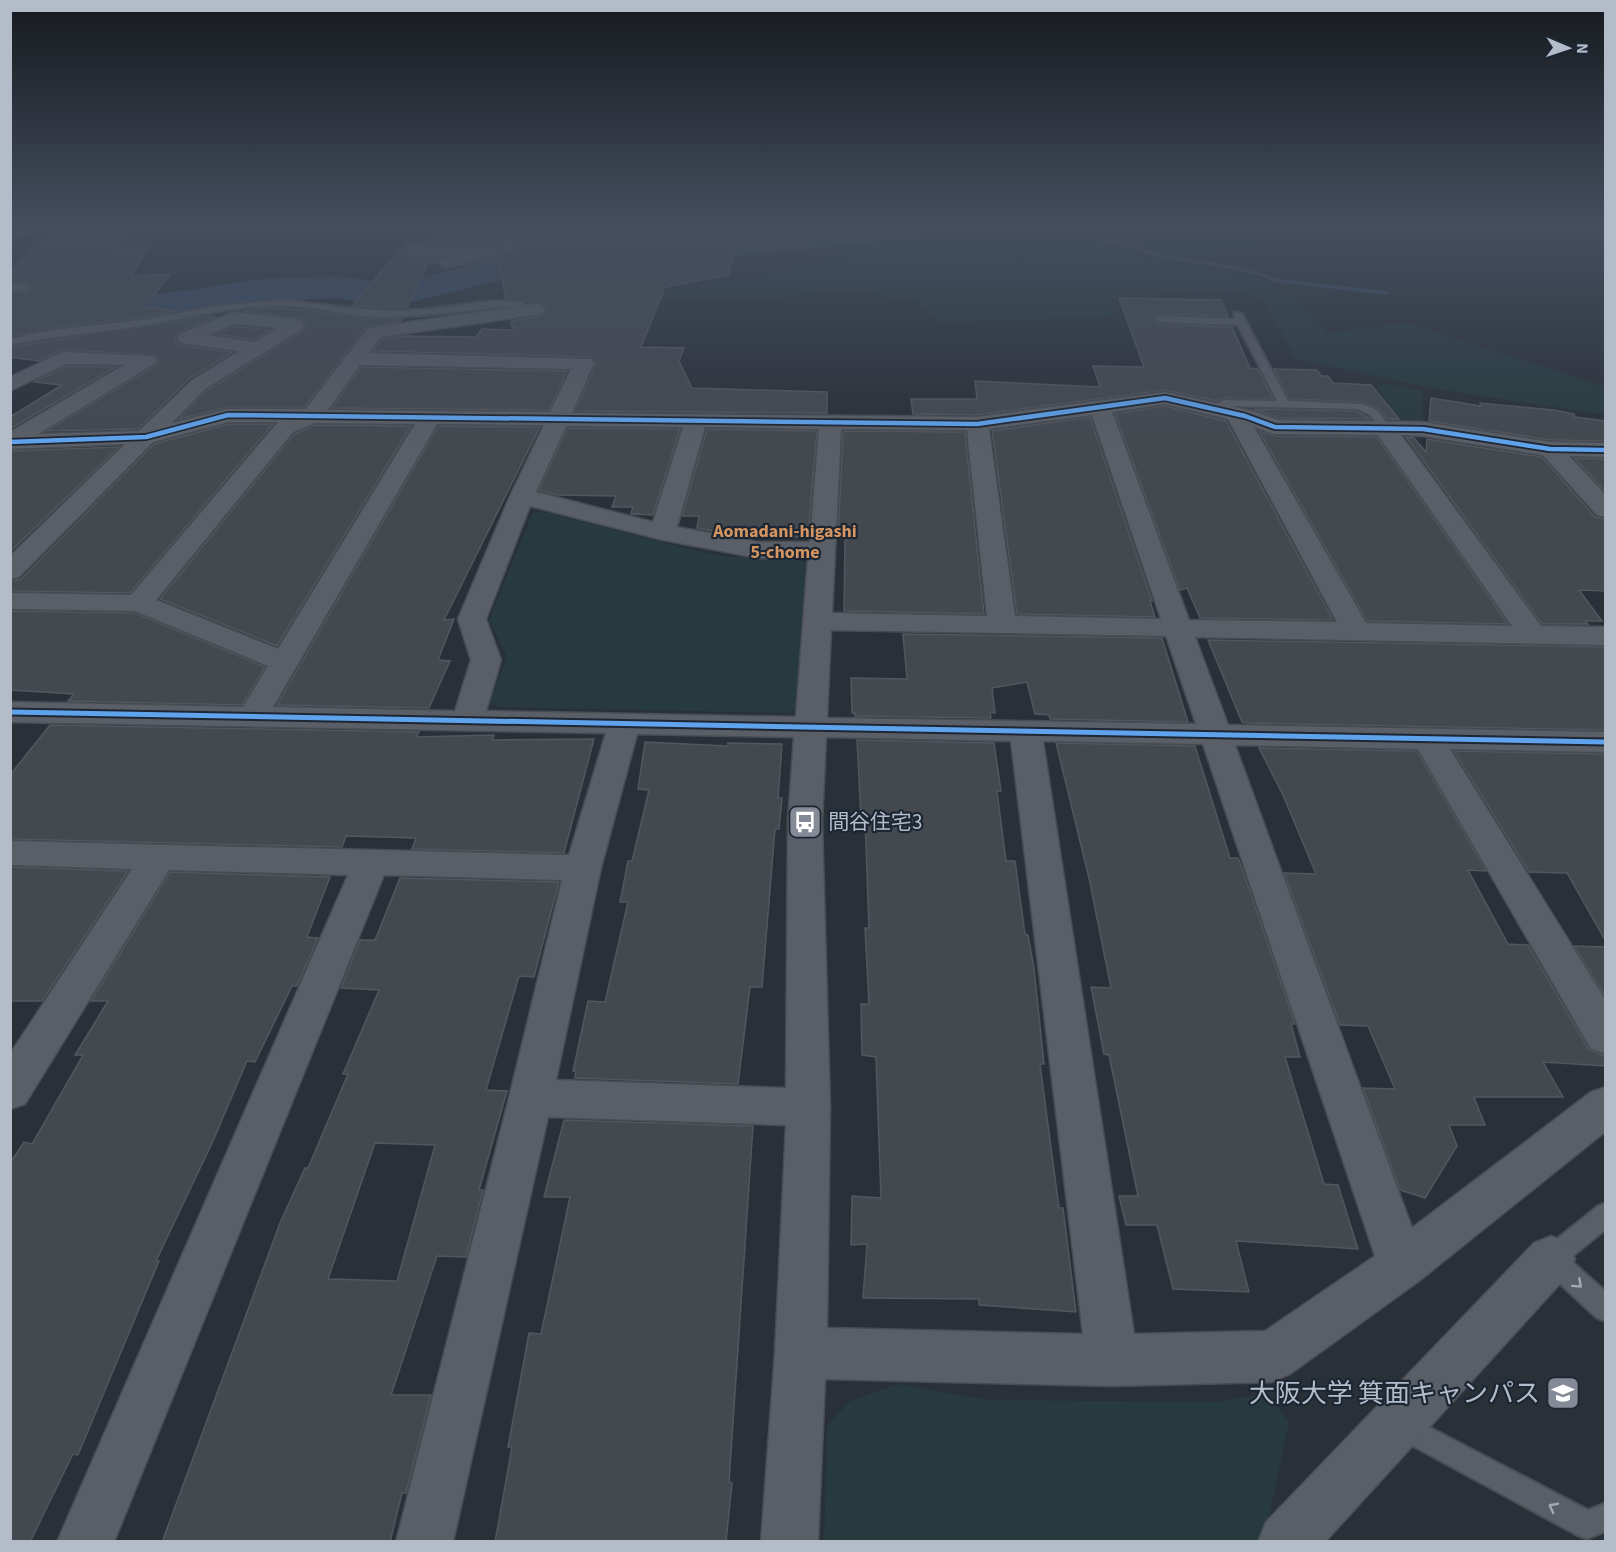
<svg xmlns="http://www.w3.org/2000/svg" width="1616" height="1552" viewBox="0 0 1616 1552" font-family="'Source Sans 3','Noto Sans JP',sans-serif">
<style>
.green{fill:#273a3e}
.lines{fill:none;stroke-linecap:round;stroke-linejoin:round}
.stream{fill:#384963;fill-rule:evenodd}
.river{fill:#384963;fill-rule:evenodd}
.building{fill:#444950;stroke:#52575f;stroke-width:1.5;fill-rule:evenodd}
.lane-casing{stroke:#484c53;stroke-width:4}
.street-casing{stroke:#484c53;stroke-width:3}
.lane{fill:#5a5e66;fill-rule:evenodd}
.street{fill:#5a5e66;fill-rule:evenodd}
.cycleway-far1-casing{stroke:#1d2633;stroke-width:8}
.cycleway-casing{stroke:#1d2633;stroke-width:9}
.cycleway-far1{stroke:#60a3ed;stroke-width:4.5}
.cycleway{stroke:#60a3ed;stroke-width:5}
.oneway{stroke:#a2a9b5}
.labels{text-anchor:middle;stroke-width:4.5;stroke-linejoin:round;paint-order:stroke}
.far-neighbourhood-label{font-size:18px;font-weight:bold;fill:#d59563;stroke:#1d2633}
.poi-label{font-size:21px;fill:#b4bcc9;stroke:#1d2633;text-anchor:start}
.near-poi-label{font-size:26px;fill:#b4bcc9;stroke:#1d2633;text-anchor:end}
</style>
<rect width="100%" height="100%" fill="#2a3038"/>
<g class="green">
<polygon points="769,227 888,227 768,242 722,243 491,267 496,260"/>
<polygon points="942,227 1367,227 1194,257 1163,254 1139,243 1094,234 982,231 918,236 858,235"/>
<polygon points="984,235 1019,239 1092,240 1126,248 1147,257 1252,277 1292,295 1327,333 1407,323 1605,387 1605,415 1437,389 1296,359 1265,300 1237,291 1120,289 1112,299 1116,317 939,322 917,301 889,298 867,291 821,292 771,300 674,300 596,309 633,297 752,278 842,256 837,251 812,249 797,244 830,238 921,239"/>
<path d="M1391 384 1423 392V424C1395 424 1391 425 1373 402H1388L1376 387Z"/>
<path d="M536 512H545C604 526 664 545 724 556 749 560 785 552 807 562L799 707 789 713 498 707 490 702 507 657 489 620 532 514Z"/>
<polygon points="898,1384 988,1400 1219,1402 1265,1393 1289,1422 1264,1541 824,1542 827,1425 850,1401"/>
</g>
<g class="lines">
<polygon class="stream" points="984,231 1022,235 1090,235 1136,245 1157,253 1236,266 1269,275 1275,278 1386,291 1389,293 1386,295 1273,282 1265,277 1236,270 1156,257 1132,247 1090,239 1022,239 984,235 918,239 828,237 825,235 828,233 918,235"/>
<polygon class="river" points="825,227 926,227 922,234 910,237 769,253 725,256 658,256 496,281 395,306 336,298 261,301 54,334 40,330 34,322 40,314 54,310 261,279 336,276 395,284 496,259 658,236 725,236"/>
</g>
<g class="building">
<polygon points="60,227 134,227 115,249 148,248 131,276 170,274 145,307 177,311 143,318 51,328 10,337 10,292 28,293 34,288 28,283 10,282 10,272 35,245"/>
<polygon points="436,227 502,227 499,241 477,247 405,244 410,238 432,238"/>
<polygon points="595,227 741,227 728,275 665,287 641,347 684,348 679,361 692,388 827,392 827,413 575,411 596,364 591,357 373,351 382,339 405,336 476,337 482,329 513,330 511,321 542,316 547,310 543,304 506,299 498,259 471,268 465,265 516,251 520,240 585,237 594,232"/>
<polygon points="398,252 407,257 438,258 436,263 428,263 407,308 352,306"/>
<polygon points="1119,298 1221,300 1228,316 1160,314 1153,320 1160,324 1232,327 1250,368 1258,369 1273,399 1225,398 1217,401 1165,390 977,415 913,414 911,399 977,399 975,381 1100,387 1093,366 1144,367"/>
<polygon points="268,308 305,310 362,318 403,318 401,321 366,327 305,407 228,407 179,419 206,391 304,330 306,324 303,319 242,311"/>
<polygon points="209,316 216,317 179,332 175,339 179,344 186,346 233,352 189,379 138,429 46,431 155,366 159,360 156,355 63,350 39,361 10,357 10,347"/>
<polygon points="235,326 270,330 254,340 217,334"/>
<polygon points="66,366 116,367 10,429 10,417 62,385 34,382"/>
<polygon points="361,367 567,371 549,410 332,408"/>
<polygon points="1274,369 1317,370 1321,376 1328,376 1333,383 1371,385 1399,419 1387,419 1379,409 1363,402 1289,399"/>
<polygon points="1431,398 1481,406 1480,403 1553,410 1574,414 1575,417 1605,421 1605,441 1550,440 1429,421"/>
<polygon points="1165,406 1226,421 1333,620 1200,618 1187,588 1180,590 1115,414"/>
<polygon points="1254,409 1356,411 1370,419 1278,418"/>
<polygon points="1090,417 1152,601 1150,601 1155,617 1017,614 992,431"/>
<polygon points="229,424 273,424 130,593 10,591 10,581 21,579 154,444"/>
<polygon points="315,425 411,426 277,646 160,599 294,434"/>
<polygon points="438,426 540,427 444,620 454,619 438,660 450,661 429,708 277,705"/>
<polygon points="567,428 680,429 653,515 631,514 633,507 612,507 616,496 557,495 539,490"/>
<polygon points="707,429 817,431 808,537 761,537 762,532 718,532 697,528 699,516 682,516"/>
<polygon points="843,431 965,432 984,614 844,611 845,538 838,538"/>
<polygon points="1259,431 1275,436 1377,437 1508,624 1367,621"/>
<polygon points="1406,437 1414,438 1426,452 1427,439 1542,457 1595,517 1605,519 1605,591 1579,590 1602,621 1585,621 1588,624 1542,624"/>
<polygon points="119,447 10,552 10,451"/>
<polygon points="1574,458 1605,459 1605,491"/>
<polygon points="10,611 135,613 265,667 242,705 68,701 74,694 10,690"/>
<polygon points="903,634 1162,638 1188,722 1050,719 1049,715 1035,714 1027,682 992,688 995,713 990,712 991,718 855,716 855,713 852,713 851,678 907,679"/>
<polygon points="1208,640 1605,647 1605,730 1247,723 1242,722"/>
<polygon points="50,725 419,732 416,737 494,735 492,740 594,739 564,853 412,849 416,838 346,836 342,847 10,839 10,775"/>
<polygon points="857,740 994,743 1001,791 997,791 1006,861 1015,861 1025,934 1028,935 1034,968 1044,1064 1040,1064 1059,1208 1063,1208 1076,1312 979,1305 979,1299 863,1298 867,1244 851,1245 852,1196 881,1198 876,1057 862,1055 861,1004 869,1004 865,928 869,928 865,818 861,818"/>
<polygon points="645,742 728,746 728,743 782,744 778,798 782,798 779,829 775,829 762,987 750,987 738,1084 575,1078 576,1071 573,1071 588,1001 605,1002 628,902 620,902 628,861 632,861 649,790 638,789"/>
<polygon points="1056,743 1195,746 1230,858 1238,858 1243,871 1295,1024 1291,1024 1300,1057 1285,1057 1324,1184 1338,1185 1358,1249 1236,1241 1249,1292 1173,1289 1157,1225 1126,1225 1119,1196 1138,1196 1109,1055 1104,1054 1091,987 1111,988 1089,878"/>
<polygon points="1259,748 1417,751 1486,871 1468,870 1508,944 1528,945 1589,1050 1605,1056 1605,1066 1543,1062 1563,1097 1474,1097 1485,1125 1449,1125 1457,1146 1425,1198 1400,1190 1363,1088 1395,1089 1368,1026 1340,1025 1284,873 1316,874 1283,795"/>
<polygon points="1454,751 1605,754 1605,940 1567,873 1529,872"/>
<polygon points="10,867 128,871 42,1001 10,1001"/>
<polygon points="170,872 330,877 307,937 318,938 297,986 292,986 255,1062 247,1061 213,1141 156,1261 159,1261 78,1455 73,1454 30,1542 10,1542 10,1163 24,1142 32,1144 83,1055 75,1055 108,1001 91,1001"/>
<path d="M400 878 559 882 534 977 519 976 486 1090 507 1091 479 1190H483L466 1257 437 1256 391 1395H431L406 1493H402L390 1542H162L280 1223 305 1168H308L348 1074H343L379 990 341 988 360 940H375ZM375 1143 435 1145 397 1281 328 1279Z"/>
<polygon points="1574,946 1605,947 1605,996"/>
<polygon points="564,1120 753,1126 729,1482 732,1483 726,1542 495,1542 512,1447 508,1447 529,1333 541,1334 570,1197 544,1197"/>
</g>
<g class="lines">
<g class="lane-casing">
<g id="lane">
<polygon points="10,284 28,285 32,288 28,291 10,290"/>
<path d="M286 300C329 306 371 312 414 310 449 309 491 296 524 303L528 312 520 314 517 307H508C460 311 411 319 362 316 337 314 311 306 286 306 239 305 192 317 146 325 101 333 56 335 10 345V339L51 330 143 320 216 306Z"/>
<polygon points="1234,312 1242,314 1288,401 1363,404 1378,411 1392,430 1390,432 1382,432 1370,415 1357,409 1227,406 1216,411 1208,411 1208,407 1225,400 1277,401 1238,325 1160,322 1155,319 1160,316 1235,319"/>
<polygon points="1606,1203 1606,1229 1569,1259 1606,1292 1606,1321 1597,1318 1542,1267 1539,1259 1542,1251 1598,1206"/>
<polygon points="1402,1413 1588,1510 1606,1503 1606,1531 1587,1539 1577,1535 1393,1435 1389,1426 1393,1417"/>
</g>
</g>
<g class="street-casing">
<g id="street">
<polygon points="19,227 41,227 39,230 10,240 10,229"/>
<polygon points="504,227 593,227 593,230 585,235 518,238 515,249 446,268 438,263 440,259 452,256 407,255 399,250 407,245 471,247 477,249 501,243"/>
<path d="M536 304 542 306 545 310 542 314 381 337 369 353 591 359 594 363 572 413 977 417 1165 392 1253 411 1278 420 1423 422 1550 442 1606 443V457L1569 456 1606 495V517L1597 515 1543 455 1423 436 1401 435 1541 626 1606 627V645L1195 637 1228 725 1606 732V752L1450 749 1606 1001V1054L1591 1049 1418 749 1235 745 1412 1228 1591 1092 1606 1087V1131L1419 1281 1290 1374 1272 1382 1112 1386 825 1379 818 1542H761L775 1353 786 1125 548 1117 453 1542H396L509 1098 562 880 384 875 114 1542H57L348 875 169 870 25 1104 10 1109V1054L132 869 10 865V841L569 855 606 733 10 722V702L243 707 268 666 135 611 10 609V593L131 595 278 422H229L153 442 19 577 10 579V556L125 444 10 449V432L124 365 66 364 10 391V377L63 352 154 356 157 360 154 364 38 434 139 431 191 381 239 351 187 344 180 342 177 338 180 334 233 312 295 319 302 321 304 325 302 329 205 389 172 423 228 409H306L368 328ZM235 324 276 328 255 342 209 335ZM360 365 571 369 550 412 328 410ZM1165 404 1228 419 1337 622 1189 620 1112 412ZM1092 415 1161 619 1015 616 989 429ZM315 423 415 424 278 649 156 600 293 432ZM437 424 544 425 510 496 458 619 471 660 455 711 273 707ZM566 426 683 427 653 522 536 492ZM705 427 819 429 810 542H758L677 527ZM1254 427 1275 434 1378 435 1512 626 1366 623ZM841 429 967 430 987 616 832 613ZM530 506 663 540 758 558H808L796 717 486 711 501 660 486 619ZM831 630 1166 636 1196 724 827 718ZM637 734 794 737 788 822 786 1088 556 1080 601 868ZM826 737 1011 741 1083 1334 827 1328 830 1107 822 822ZM1043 741 1203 744 1375 1256 1265 1331 1134 1334Z"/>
<polygon points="1551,1236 1568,1243 1575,1259 1568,1275 1325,1542 1258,1542 1266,1522 1534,1243"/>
</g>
</g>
<use href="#lane" class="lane"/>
<use href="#street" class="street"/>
<g class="cycleway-far1-casing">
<polyline id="cycleway-far1" points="10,442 146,437 228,415 977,424 1165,398 1245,416 1275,427 1423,429 1550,449 1606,450"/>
</g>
<g class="cycleway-casing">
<polyline id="cycleway" points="10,712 1606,742"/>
</g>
<use href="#cycleway-far1" class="cycleway-far1"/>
<use href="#cycleway" class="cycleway"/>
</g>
<defs><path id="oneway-chevron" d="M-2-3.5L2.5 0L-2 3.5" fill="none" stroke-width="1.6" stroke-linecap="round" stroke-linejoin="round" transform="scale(1.5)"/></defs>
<g class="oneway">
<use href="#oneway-chevron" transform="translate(1578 1284) rotate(42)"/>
<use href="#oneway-chevron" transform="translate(1553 1507) rotate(-152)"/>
</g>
<linearGradient id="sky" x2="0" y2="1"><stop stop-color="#171a1f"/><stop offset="0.51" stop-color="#444e5e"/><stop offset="1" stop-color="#444e5e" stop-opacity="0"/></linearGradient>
<rect width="1616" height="444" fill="url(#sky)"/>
<defs>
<g id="bus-square" transform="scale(1.725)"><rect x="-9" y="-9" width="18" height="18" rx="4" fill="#848b96" stroke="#1d2633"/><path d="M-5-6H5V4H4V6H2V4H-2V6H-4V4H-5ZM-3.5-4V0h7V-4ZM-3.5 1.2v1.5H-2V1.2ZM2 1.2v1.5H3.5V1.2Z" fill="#fff"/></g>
<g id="university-square" transform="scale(1.725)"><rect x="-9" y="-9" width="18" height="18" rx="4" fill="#848b96" stroke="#1d2633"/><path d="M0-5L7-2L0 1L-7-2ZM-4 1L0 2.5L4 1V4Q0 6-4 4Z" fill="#fff"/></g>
</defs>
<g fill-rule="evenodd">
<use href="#bus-square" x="805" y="822"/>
<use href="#university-square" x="1563" y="1393"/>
</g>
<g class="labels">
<g class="far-neighbourhood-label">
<text x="785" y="537">Aomadani-higashi<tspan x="785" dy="21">5-chome</tspan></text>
</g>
<g class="poi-label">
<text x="828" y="829">間谷住宅3</text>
</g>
<g class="near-poi-label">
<text x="1540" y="1402">大阪大学 箕面キャンパス</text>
</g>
</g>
<rect width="1616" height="1552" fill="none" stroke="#b4bcc9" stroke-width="24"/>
<g transform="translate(1568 48) rotate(92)" stroke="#1d2633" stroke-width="4.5" paint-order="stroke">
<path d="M0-4.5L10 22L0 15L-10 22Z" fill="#b4bcc9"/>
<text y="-9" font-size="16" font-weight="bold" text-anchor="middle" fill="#b4bcc9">N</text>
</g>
</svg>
